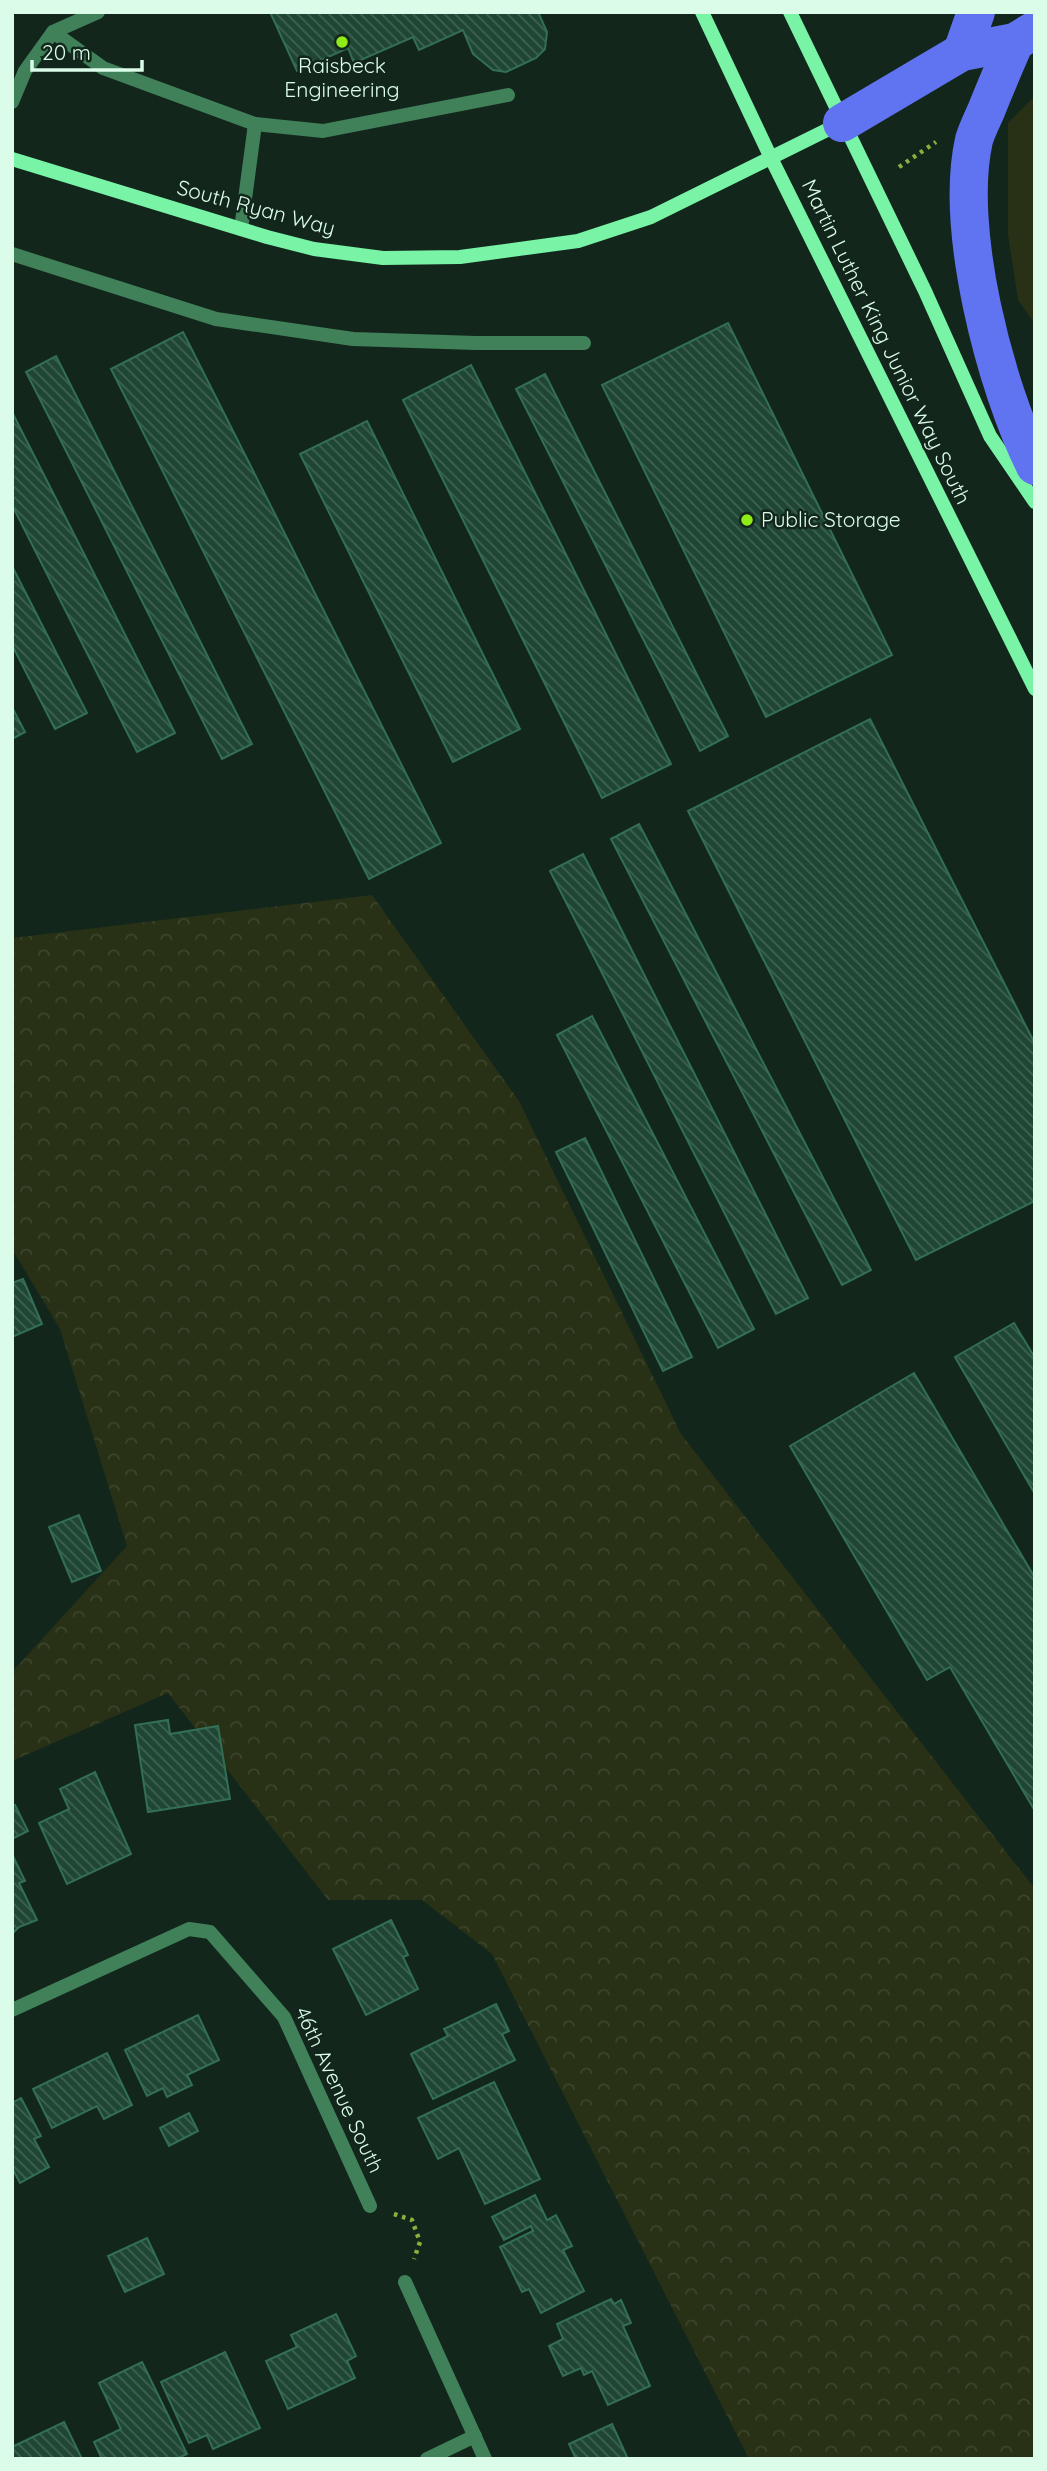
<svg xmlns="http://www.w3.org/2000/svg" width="1047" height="2471" viewBox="0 0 1047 2471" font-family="Quicksand,sans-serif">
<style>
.grass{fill:#283015}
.forest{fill:url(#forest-crowns)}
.building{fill:url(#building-back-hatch);stroke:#336f54;stroke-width:2}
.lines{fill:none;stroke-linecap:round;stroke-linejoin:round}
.path{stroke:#8faf3b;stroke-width:4.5;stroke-dasharray:3.5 5;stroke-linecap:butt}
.lane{stroke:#418159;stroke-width:14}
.street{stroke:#418159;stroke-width:14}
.secondary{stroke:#79f3a6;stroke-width:14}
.highway{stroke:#6074f1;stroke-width:38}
.tram{stroke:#8eeb17;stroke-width:2}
.poi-dot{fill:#8eeb17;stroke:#12261c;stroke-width:2.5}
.labels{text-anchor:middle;stroke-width:5;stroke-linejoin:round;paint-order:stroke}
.poi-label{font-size:21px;fill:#dafce9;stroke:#12261c}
.street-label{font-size:21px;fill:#dafce9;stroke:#12261c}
</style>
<defs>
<pattern id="forest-crowns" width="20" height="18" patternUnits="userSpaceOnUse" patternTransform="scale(1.75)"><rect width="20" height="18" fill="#283015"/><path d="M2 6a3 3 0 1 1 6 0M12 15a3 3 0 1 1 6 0" fill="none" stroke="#3c452c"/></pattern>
<pattern id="building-back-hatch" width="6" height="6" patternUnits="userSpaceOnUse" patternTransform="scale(1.75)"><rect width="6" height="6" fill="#1f4634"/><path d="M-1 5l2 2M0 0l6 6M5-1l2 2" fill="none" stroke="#3f6251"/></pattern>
</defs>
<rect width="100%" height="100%" fill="#12261c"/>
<polygon class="grass" points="1035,96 1035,324 1018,300 1008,235 1008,123"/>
<polygon class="forest" points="372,895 519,1101 681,1434 1035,1889 1035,2459 749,2459 492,1954 422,1900 328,1900 168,1693 12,1761 12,1672 127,1546 60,1329 12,1249 12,938"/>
<g class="building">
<polygon points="270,12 538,12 547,32 545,49 536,58 506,72 493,70 473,54 463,30 419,50 413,37 354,63 348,48 297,71"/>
<polygon points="728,323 892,655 766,717 602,385"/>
<polygon points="183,332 441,843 369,879 111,369"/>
<polygon points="56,356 252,744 222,759 26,372"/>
<polygon points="471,365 671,764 602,798 403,400"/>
<polygon points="545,374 728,736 700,751 516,389"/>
<polygon points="12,412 175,733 137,752 12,505"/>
<polygon points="367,421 520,729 453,762 300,454"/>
<polygon points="12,566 87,713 55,729 12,645"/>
<polygon points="12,707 25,732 12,739"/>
<polygon points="870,719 1035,1044 1035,1201 916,1260 688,811"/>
<polygon points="639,824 871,1270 842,1285 611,839"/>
<polygon points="583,854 808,1298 776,1314 550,871"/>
<polygon points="592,1016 754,1329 718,1348 557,1035"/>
<polygon points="585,1138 692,1357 663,1371 556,1152"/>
<polygon points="23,1279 42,1324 12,1337 12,1283"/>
<polygon points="1014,1323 1035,1358 1035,1494 955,1357"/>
<polygon points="914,1373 1035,1578 1035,1811 950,1667 927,1680 790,1446"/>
<polygon points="79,1515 101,1571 72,1582 49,1527"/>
<polygon points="168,1720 170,1734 218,1726 230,1799 148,1812 135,1725"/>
<polygon points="95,1772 131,1854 67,1884 39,1823 69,1809 60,1789"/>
<polygon points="15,1805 28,1831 12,1839 12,1806"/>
<polygon points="12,1854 25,1881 19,1883 37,1920 19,1927 12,1934"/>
<polygon points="391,1920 408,1955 403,1957 418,1989 366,2015 333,1949"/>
<polygon points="496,2004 509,2031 502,2034 515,2060 433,2099 411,2054 448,2036 444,2029"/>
<polygon points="198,2015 219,2060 187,2075 192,2085 167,2097 163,2088 147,2096 125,2050"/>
<polygon points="107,2053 132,2105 104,2119 97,2106 52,2128 33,2089"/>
<polygon points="494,2082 540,2179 485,2204 459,2148 438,2159 418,2118"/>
<polygon points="21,2098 41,2136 34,2139 49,2167 20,2183 12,2168 12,2103"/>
<polygon points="189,2113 198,2131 169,2146 160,2128"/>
<polygon points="535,2195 547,2220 556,2215 572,2246 563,2250 584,2291 541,2313 529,2289 522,2292 500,2247 533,2231 531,2226 504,2240 492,2217"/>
<polygon points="147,2238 164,2274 125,2292 108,2256"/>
<polygon points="611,2299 614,2304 621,2300 631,2323 623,2326 650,2386 608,2405 592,2371 584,2375 581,2368 563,2376 549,2346 563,2339 557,2324"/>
<polygon points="336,2314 356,2356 347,2361 355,2378 288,2409 266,2361 297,2347 291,2335"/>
<polygon points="225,2352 260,2428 213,2449 207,2435 189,2443 161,2382"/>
<polygon points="142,2362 187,2454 176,2459 102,2459 94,2442 121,2429 99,2383"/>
<polygon points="64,2422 82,2459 12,2459 12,2447"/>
<polygon points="612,2424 628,2459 576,2459 569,2444"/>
</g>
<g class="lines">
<g class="path">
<polyline points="899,167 936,142"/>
<polyline points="394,2214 412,2220 420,2242 414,2259"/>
</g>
<g class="lane">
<polyline points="53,32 103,68 255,124 323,131 508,95"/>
<polyline points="12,102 25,71 53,32 98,12"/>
<polyline points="241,229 255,124"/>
<polyline points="12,254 216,319 353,339 476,343 584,343"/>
</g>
<g class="street">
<polyline points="12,2010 189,1929 210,1932 284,2017 370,2206"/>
<polyline points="405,2282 485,2459"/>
<polyline points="427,2459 475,2436"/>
</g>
<g class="secondary">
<polyline points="702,12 771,158 1035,689"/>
<polyline points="790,12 925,291 990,436 1035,502"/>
<polyline points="12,159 267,237 314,249 383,258 460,257 578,241 651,217 841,123"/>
</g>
<g class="highway">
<path d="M1015 42C1005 65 995 88 986 111 982 120 977 130 974 140 954 228 995 386 1035 466"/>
<polyline points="962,52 976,12"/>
<polyline points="842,123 962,52 1015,42 1033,31"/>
</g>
<polyline class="tram" points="1035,273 1035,360"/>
</g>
<g class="poi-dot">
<circle cx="342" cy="42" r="7"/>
<circle cx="747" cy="520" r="7"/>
</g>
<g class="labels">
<g class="poi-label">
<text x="342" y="73">Raisbeck<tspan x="342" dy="24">Engineering</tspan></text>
<text x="761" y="527" text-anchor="start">Public Storage</text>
</g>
<g class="street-label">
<text transform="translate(256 208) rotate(15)" y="7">South Ryan Way</text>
<text transform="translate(886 342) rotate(64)" y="7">Martin Luther King Junior Way South</text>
<text transform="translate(339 2090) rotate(65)" y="7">46th Avenue South</text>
</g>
</g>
<rect width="1047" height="2471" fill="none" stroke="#dafce9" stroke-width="28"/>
<path d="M32 60v10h110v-10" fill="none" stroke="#dafce9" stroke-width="3.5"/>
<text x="42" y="60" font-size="21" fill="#dafce9" stroke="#12261c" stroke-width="5" paint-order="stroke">20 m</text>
</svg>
